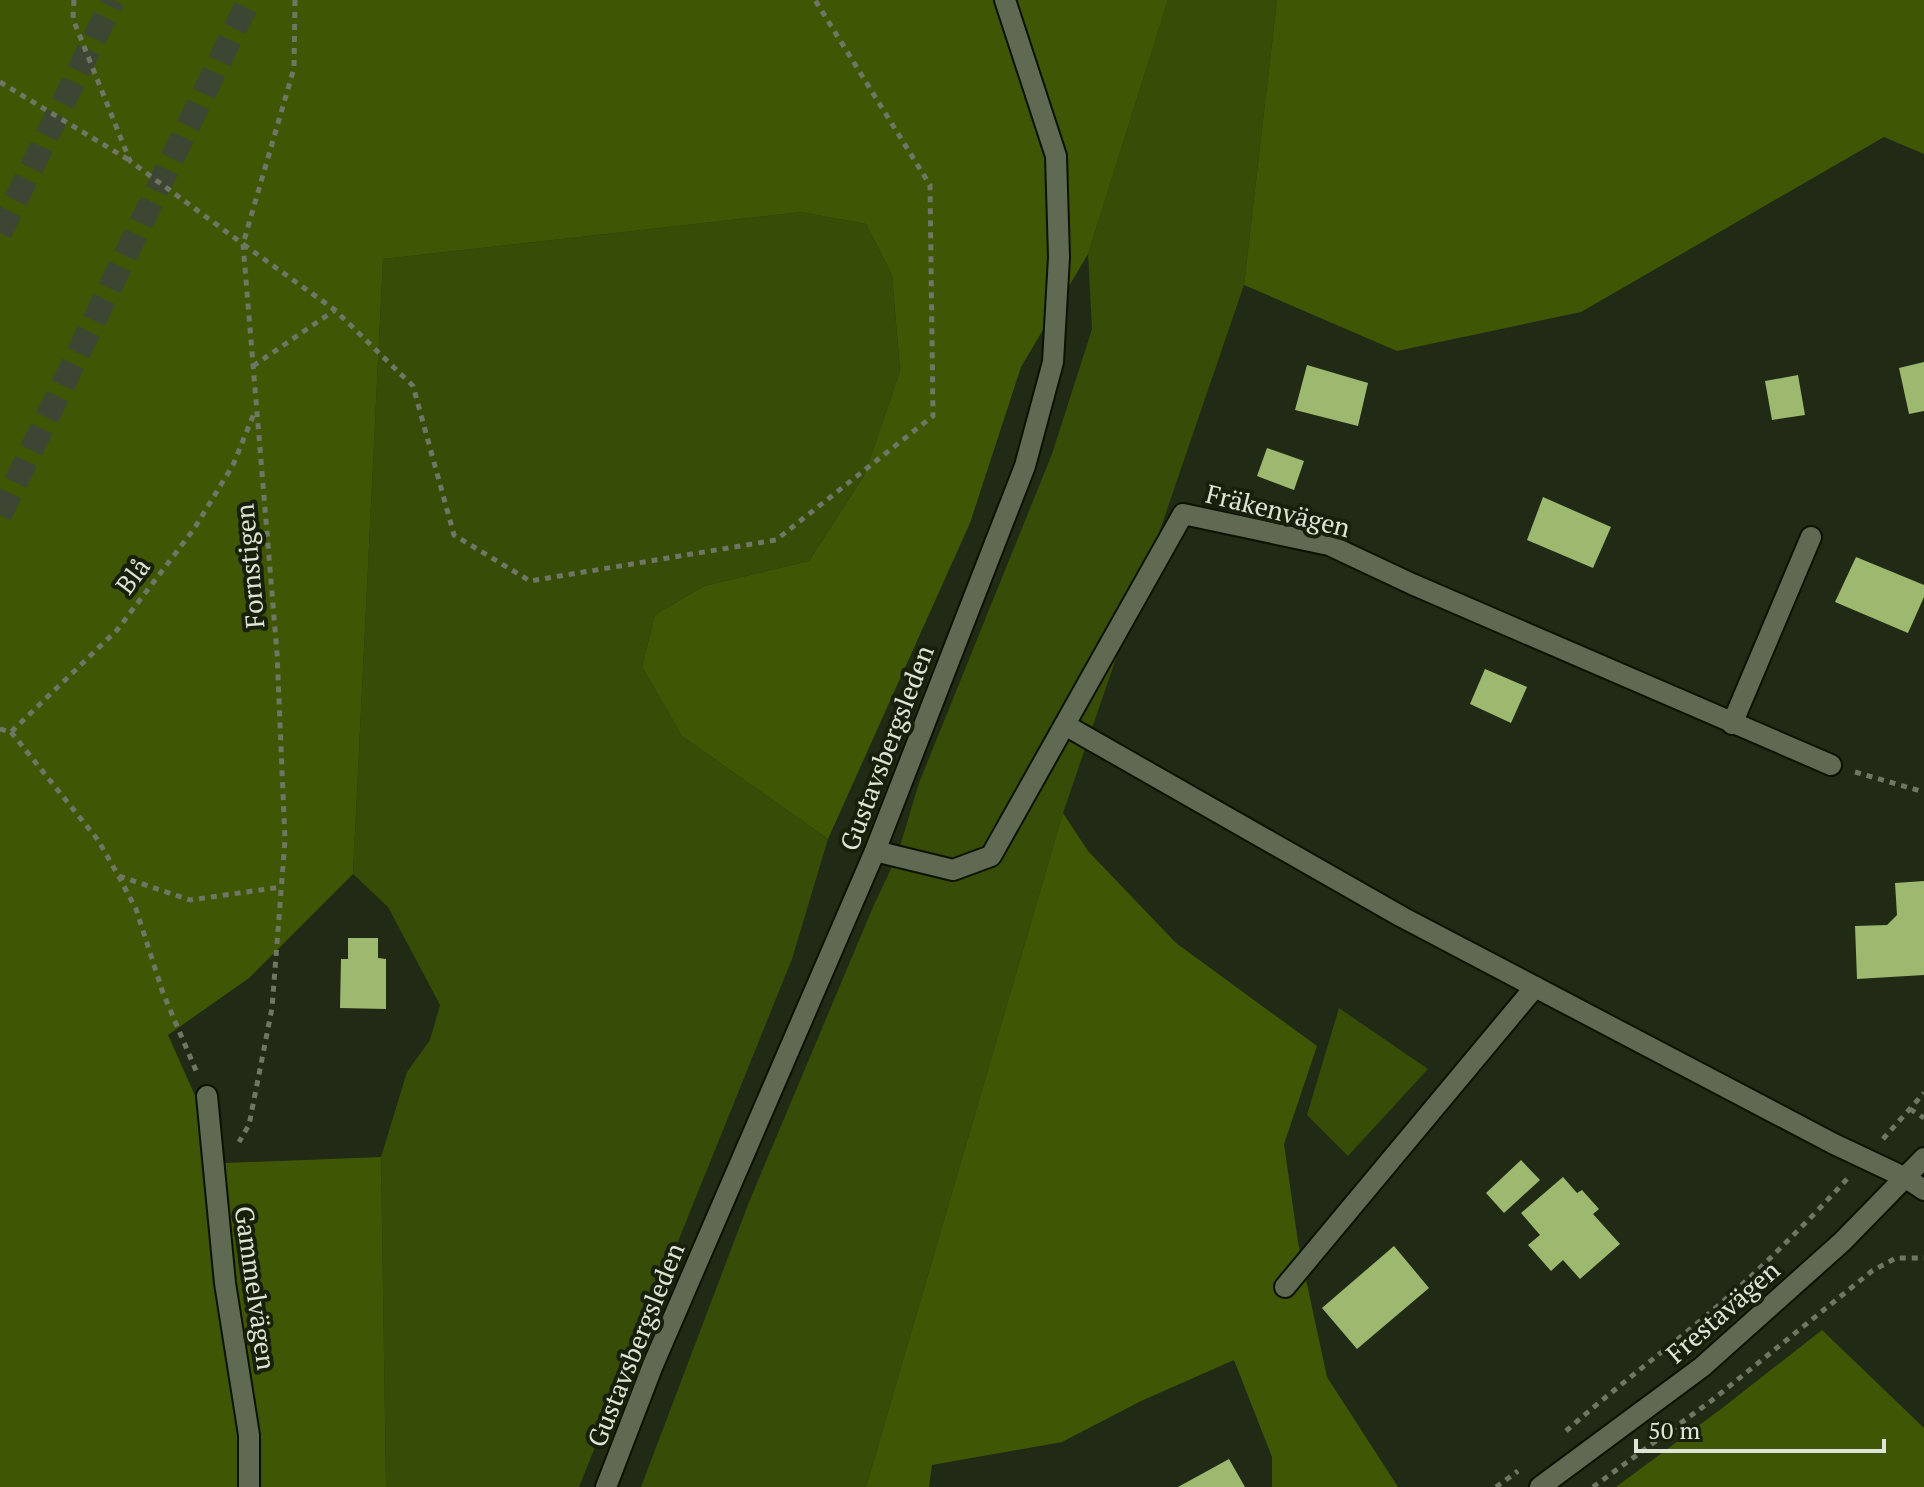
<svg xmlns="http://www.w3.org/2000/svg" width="1924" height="1487" viewBox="0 0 1924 1487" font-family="'PT Serif',serif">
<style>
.green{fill:#374c06}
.forest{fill:#3f5705}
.building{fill:#9cb96f}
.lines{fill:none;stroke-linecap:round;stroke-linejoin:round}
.highway-tunnel{stroke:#3d4632;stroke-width:24;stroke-dasharray:24 12;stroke-linecap:butt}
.minor-casing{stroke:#0b1201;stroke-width:24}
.path{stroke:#6f7664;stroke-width:5;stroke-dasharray:6 6;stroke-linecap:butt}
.minor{stroke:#606a53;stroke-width:20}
.labels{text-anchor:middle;stroke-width:8;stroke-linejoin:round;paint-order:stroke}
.street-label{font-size:26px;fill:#dee4d6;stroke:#18200b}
</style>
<rect width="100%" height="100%" fill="#212a15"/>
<g class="green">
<polygon points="1168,0 1277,0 1244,285 1063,813 866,1487 641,1487 749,1202 873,907 897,856 919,783 1052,454 1092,329 1088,254"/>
<polygon points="801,212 866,224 892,275 900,371 865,474 809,561 704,586 655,615 642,667 682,736 828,839 792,959 579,1487 386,1487 381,1157 407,1072 430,1040 440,1005 388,907 353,874 383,259"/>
<polygon points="1339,1008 1428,1069 1348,1156 1307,1115"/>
</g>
<g class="forest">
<polygon points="0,0 1168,0 1088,254 1021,367 970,523 828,839 682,736 642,667 655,615 704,586 809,561 865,474 900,371 892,275 866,224 801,212 383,259 353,874 249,978 168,1035 225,1163 381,1157 386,1487 0,1487"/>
<polygon points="1277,0 1924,0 1924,154 1884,137 1581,312 1397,351 1244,285"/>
<polygon points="1063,813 1088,851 1176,943 1317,1046 1284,1144 1298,1242 1327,1377 1398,1487 1272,1487 1272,1457 1234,1360 1141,1401 1062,1442 932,1465 929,1487 866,1487"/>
<polygon points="1822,1330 1924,1428 1924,1487 1616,1487 1721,1409"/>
</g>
<g class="building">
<polygon points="1924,362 1924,411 1909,414 1899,368"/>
<polygon points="1307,365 1368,383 1358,426 1295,410"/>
<polygon points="1798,375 1805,415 1772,420 1765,381"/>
<polygon points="1267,448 1304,461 1294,490 1257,476"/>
<polygon points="1543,497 1611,527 1593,568 1527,540"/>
<polygon points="1856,557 1924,585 1924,597 1908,633 1835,602"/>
<polygon points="1485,669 1527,687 1511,723 1470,704"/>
<polygon points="1924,881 1924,975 1857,979 1855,926 1887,925 1897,915 1895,883"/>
<polygon points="348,938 378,938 378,958 386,959 386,1009 340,1008 341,959 348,959"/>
<polygon points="1521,1160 1540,1180 1504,1213 1486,1193"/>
<polygon points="1563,1177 1577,1193 1582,1190 1599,1209 1593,1214 1620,1244 1580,1279 1563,1260 1551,1271 1528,1245 1540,1235 1521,1213"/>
<polygon points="1394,1246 1429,1288 1357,1349 1322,1308"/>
<polygon points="1229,1459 1245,1487 1178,1487"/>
</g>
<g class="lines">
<g class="highway-tunnel">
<polyline points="0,233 113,0"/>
<polyline points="0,515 249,0"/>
</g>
<g class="minor-casing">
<g id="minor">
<polyline points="1732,724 1811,537"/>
<polyline points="1065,725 1402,917 1834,1144 1906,1178 1924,1190"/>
<polyline points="875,851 953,870 991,856 1183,514 1329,545 1412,584 1831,765"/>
<polyline points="207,1096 225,1283 249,1435 249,1487"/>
<polyline points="1285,1287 1535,987"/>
<polyline points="606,1487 653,1365 875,851 1025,466 1053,362 1059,257 1056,156 1005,0"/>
<polyline points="1540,1487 1702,1367 1842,1242 1924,1158"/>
</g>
</g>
<g class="path">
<polyline points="74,0 73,19 130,161 243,244 277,653 285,840 272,1008 249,1125 239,1142"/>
<polyline points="295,0 294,68 243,244 335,310 413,386 454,535 530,581 776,540 933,416 930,185 815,0"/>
<polyline points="0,82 129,160"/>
<polyline points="253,366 335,310"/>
<polyline points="0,729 11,732 117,630 194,529 233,465 255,411"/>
<polyline points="11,732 98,840 118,875 136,909 163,993 197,1073"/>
<polyline points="1855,772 1924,792"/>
<polyline points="119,876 190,900 281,887"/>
<polyline points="1910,1109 1924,1118"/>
<polyline points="1883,1139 1924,1093"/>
<path d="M1566 1431C1609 1393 1655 1358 1700 1321 1752 1278 1801 1229 1847 1179"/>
<polyline points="1496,1487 1518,1471"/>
<polyline points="1593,1487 1711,1401 1872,1271 1896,1258 1924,1258"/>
</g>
<use href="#minor" class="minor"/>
</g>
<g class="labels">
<g class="street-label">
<text transform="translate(1278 511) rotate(14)" y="9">Fräkenvägen</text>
<text transform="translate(250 566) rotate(-95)" y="9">Fornstigen</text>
<text transform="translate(133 576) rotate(-53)" y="9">Blå</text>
<text transform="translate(887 748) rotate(-69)" y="9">Gustavsbergsleden</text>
<text transform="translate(255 1288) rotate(82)" y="9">Gammelvägen</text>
<text transform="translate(1723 1312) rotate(-41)" y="9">Frestavägen</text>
<text transform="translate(636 1345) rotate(-68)" y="9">Gustavsbergsleden</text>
</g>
</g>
<path d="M1636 1439v12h248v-12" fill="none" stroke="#dee4d6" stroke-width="4"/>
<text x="1648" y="1439" font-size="24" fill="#dee4d6" stroke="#18200b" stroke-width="6" paint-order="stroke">50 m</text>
</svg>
